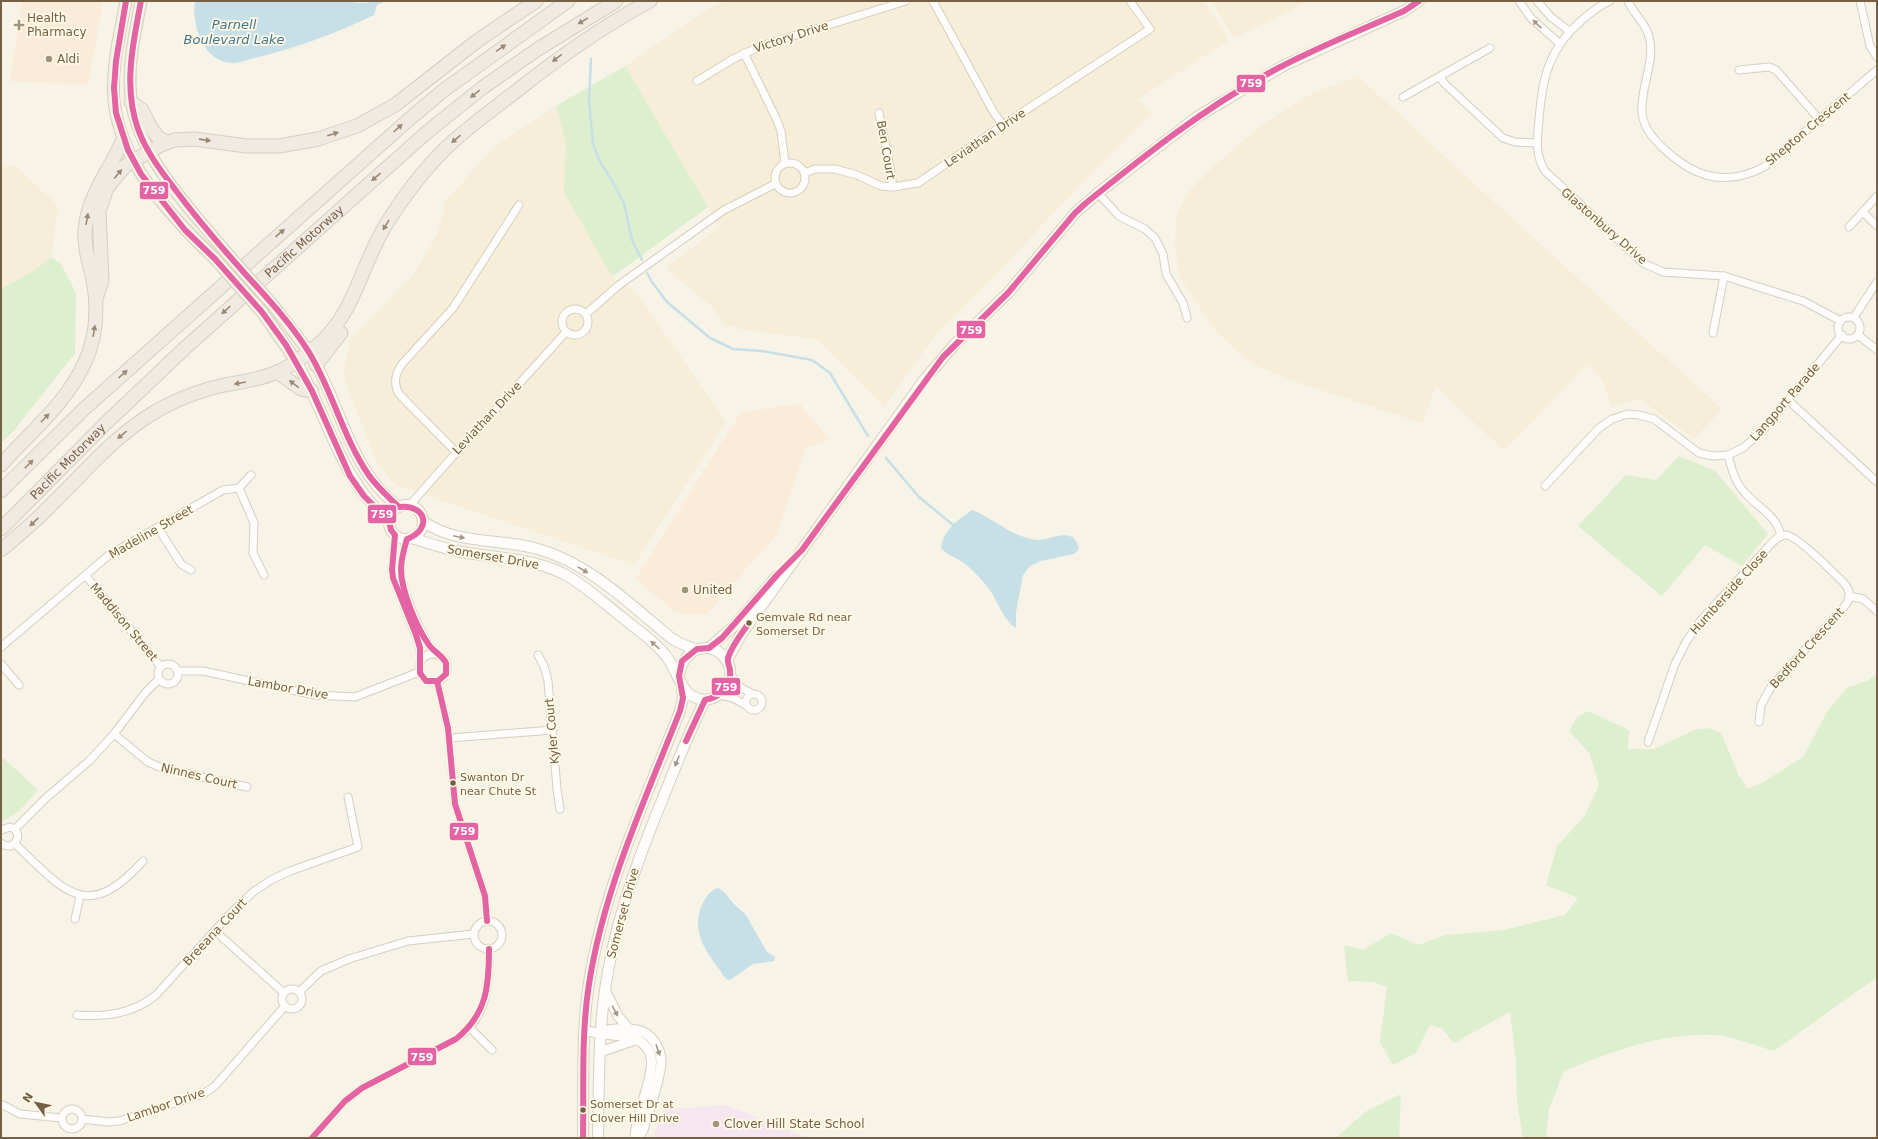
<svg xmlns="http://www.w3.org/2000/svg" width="1878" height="1139" viewBox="0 0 1878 1139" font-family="'DejaVu Sans',sans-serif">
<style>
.residential{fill:#f6eed8}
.commercial{fill:#fbecda}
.education{fill:#f5e6f0}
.green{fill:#ddefcf}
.water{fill:#c7dfe7}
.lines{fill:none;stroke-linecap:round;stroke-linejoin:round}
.stream{stroke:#c7dfe7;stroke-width:2.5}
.minor-casing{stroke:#d6cfc1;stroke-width:9}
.tertiary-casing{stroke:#d6cfc1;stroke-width:11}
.secondary-casing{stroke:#d7d0c2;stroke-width:12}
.primary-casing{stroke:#d5cfc3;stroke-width:13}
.motorway-casing{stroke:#d5cfc3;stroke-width:15}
.minor{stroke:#fefdfb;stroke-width:7}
.tertiary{stroke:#fefdfb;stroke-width:9}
.secondary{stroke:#fefdfb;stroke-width:10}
.primary{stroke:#f2efe3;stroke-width:11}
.motorway{stroke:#f1eae2;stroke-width:13}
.primary-bridge-casing{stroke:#d5cfc3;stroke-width:13;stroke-linecap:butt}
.primary-bridge{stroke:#f2efe3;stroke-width:11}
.bus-1-casing{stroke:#fffae6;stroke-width:9}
.bus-1{stroke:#e463a4;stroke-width:6}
.oneway{fill:#9a8974}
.oneway2{fill:#a59685}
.poi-dot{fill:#a2937d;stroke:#fffae6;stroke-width:1.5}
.bus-dot{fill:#755f45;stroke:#fffae6;stroke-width:1.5}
.labels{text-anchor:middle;stroke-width:3.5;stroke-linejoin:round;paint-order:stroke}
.bus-label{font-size:11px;fill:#755f45;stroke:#fffae6;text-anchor:start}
.poi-label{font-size:12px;fill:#755f45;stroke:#fffae6;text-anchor:start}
.street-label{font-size:12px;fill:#755f45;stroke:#fffae6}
.water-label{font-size:13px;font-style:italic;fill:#417691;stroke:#fffae6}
.line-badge{stroke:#fffae6;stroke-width:1.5}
.badge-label{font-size:11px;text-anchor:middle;font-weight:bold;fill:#fff}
</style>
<rect width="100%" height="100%" fill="#f7f3e6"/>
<g class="residential">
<polygon points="726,1 1204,1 1229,40 1138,99 1152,113 1081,184 998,272 936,334 884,407 817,339 739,329 737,327 726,327 712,306 666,269 668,268 667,267 720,227 625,66 708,9"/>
<polygon points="1211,1 1309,1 1234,38"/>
<polygon points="1358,76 1472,182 1722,409 1694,439 1640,399 1611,406 1602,379 1587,364 1504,451 1436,386 1422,423 1288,379 1251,363 1216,332 1179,276 1175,245 1176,216 1190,190 1214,166 1262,125 1311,94"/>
<polygon points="556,106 566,142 564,192 612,277 636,292 726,422 634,565 395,485 377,463 343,375 351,338 413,275 437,235 444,212 443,204 495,146"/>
<polygon points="1,165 17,167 58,206 51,257 35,270 1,289"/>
</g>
<g class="commercial">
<polygon points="22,1 103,1 88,85 10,81"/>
<polygon points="800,404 830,440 806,448 777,534 707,614 675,613 636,578 741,412"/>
</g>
<polygon class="education" points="726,1105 807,1138 653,1138 663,1110"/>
<g class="green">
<polygon points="625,66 708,207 612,277 564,192 566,142 556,106"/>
<polygon points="51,257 61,264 76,293 75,353 15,429 1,443 1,289 35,270"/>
<path d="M1679 456C1691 462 1705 465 1716 472L1768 534 1742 566 1705 545 1662 596 1578 526 1626 475 1656 480Z"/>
<path d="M1877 673V977L1774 1051C1757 1046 1731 1036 1715 1035 1664 1032 1610 1052 1564 1071L1549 1109 1546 1138H1523L1517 1101 1516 1059 1510 1012 1454 1043 1441 1028 1430 1025 1416 1053 1393 1065 1380 1042 1387 987 1374 982 1348 981 1344 945 1363 950 1391 933 1418 945 1446 935 1504 930 1565 915 1578 898 1546 885 1557 846 1584 817 1599 785 1590 754 1569 731 1577 717 1588 711 1629 730 1628 749H1654L1694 730 1709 728 1721 733 1739 776 1748 789 1764 782 1804 756 1828 710 1847 688 1869 680Z"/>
<polygon points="1,756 38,790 20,810 1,823"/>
<polygon points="1401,1094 1399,1138 1336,1138 1365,1112"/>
</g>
<g class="water">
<path d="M195 1H348C361 5 372 1 386 1L377 5 374 15C337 33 299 47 259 57 250 59 240 63 232 63 203 62 191 24 195 1Z"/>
<path d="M972 510C994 518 1012 538 1037 540 1050 541 1074 524 1079 549L1074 554 1041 561 1030 566 1023 575 1016 612V628C1001 618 998 599 986 585 980 578 972 569 964 563 956 557 948 556 941 548 943 530 958 520 972 510Z"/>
<path d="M718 888 724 892 734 904 746 915 767 952 775 957 774 961 753 964 730 980C723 979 723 973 718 968 704 949 691 929 702 905 706 897 709 891 718 888Z"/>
</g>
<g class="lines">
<g class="stream">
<polyline points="591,59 589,101 593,143 599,160 611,179 624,203 632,240 642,260"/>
<polyline points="647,273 652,282 667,302 710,338 733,349 762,351 812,360 830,373 868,436"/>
<polyline points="886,458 919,497 953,525"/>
</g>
<g class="minor-casing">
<g id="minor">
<polyline points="933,1 994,113 1003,125"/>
<polyline points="1519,1 1531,18 1559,43"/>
<polyline points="1537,1 1551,17 1569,31"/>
<path d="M1610 1C1599 5 1592 12 1582 20 1549 48 1542 78 1539 120 1537 138 1535 155 1545 171L1643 263 1663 272 1724 276 1803 301 1841 321"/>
<path d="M1628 1C1634 15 1648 25 1650 41 1654 65 1640 89 1642 113 1644 128 1652 137 1662 147 1692 176 1724 188 1764 167L1877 70"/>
<polyline points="1860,1 1870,46 1877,57"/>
<polyline points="744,53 776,118 781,131 785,163"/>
<polyline points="1739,70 1769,67 1776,70 1820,120"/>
<polyline points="1440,77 1444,83 1503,138 1515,142 1537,143"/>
<polyline points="697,81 733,59 761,46 906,1"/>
<polyline points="1403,97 1490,48"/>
<polyline points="879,113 890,167 893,187"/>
<circle cx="790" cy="178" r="15"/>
<polyline points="805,173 815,169 835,169 857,175 881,186 893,187 918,183 1003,125 1150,29 1130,1"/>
<polyline points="1098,193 1119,216 1145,229 1155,238 1163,254 1166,274 1183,303 1187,318"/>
<polyline points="1863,212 1877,226"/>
<polyline points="1849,227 1877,196"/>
<circle cx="575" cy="322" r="13"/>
<polyline points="586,314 619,285 724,210 775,184"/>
<polyline points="1854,317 1877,282"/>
<circle cx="1849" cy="328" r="11"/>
<polyline points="1713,333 1724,276"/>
<polyline points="1858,335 1877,350"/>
<polyline points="1788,400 1877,482"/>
<path d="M456 452 399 394C393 383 395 374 402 364L453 308 519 205"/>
<path d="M1728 455C1732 470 1735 483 1746 494 1759 508 1777 516 1781 536"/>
<polyline points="1545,486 1599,428 1612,419 1628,414 1639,415 1654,419 1699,453 1713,456 1728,455 1743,448 1762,431 1842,335"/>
<polyline points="239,488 254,523 253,553 264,575"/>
<path d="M410 505C461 446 514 390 566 332"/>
<polyline points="158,528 181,564 191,570"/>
<polyline points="395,535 392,570 393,578 419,644 421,660"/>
<path d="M407 539C404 550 400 561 401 573 402 591 423 640 435 653"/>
<polyline points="86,576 161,667"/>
<polyline points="1849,596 1863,599 1877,611"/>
<polyline points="1,647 109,555 223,490 239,488 251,475"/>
<circle cx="433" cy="668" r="14"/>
<polyline points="538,655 544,666 548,681 557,789 560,809"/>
<polyline points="1,664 19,685"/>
<circle cx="168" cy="674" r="10"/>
<polyline points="177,671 203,671 315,695 355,697 419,672"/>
<polyline points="731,675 740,687 753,694"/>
<polyline points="437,681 448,728 455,804 485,896 487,921"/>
<circle cx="754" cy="702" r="8"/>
<polyline points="720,695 733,698 747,706"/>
<polyline points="114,734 148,762 162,768 247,787"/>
<polyline points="450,738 553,730"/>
<path d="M1648 742 1675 664 1686 642 1701 620 1770 545C1775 540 1779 535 1786 535 1796 535 1835 574 1844 583 1851 591 1851 599 1844 607L1771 687 1761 705 1759 722"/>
<polyline points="15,829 46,798 89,761 114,734 145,693 159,679"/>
<path d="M1 830 10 827C26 832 14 854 1 843"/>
<path d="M15 844C63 889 86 925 143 861"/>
<polyline points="75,919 80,896"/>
<circle cx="488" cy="935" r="14"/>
<polyline points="215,931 284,993"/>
<circle cx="292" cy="999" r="10"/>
<polyline points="299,992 321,971 349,959 408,941 474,934"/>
<path d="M77 1015C106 1017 133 1014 156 995L230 914 253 892 271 880 290 871 358 847 348 797"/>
<polyline points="470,1028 492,1050"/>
<polyline points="1,1104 20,1114 62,1118"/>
<circle cx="72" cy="1119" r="10"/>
<polyline points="82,1119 109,1122 119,1121 203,1094 215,1086 285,1006"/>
<path d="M312 1138 345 1101 362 1088 456 1039C488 1018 489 984 489 949"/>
</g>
</g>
<g class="tertiary-casing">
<g id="tertiary">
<polyline points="605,990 618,1016 629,1029"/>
<path d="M585 1031C595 1032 603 1034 612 1035 620 1036 629 1035 636 1039 643 1042 650 1050 651 1057 655 1076 635 1115 635 1138"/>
<path d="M601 1032C612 1028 624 1028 637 1030 651 1033 661 1047 661 1062 661 1077 648 1113 643 1130L638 1138"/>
<polyline points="600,1052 638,1039"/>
</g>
</g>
<g class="secondary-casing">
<g id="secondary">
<path d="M313 359C342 408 350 471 399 507"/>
<path d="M296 361C328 416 339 478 389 521"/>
<circle cx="406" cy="522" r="17"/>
<path d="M412 538C428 543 445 549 462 552 496 558 530 558 562 573 584 584 603 603 623 618 637 630 655 641 666 656 675 667 681 690 692 696 699 700 708 701 715 697 723 693 729 686 730 677 732 664 722 650 709 648 705 648 700 649 696 649 687 647 679 643 671 638 631 605 589 563 538 549 500 538 457 545 424 522"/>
<polyline points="709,648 734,626 777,576"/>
<polyline points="727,660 742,633 925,379 955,344 1008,293 1075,213 1098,193 1197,117 1247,87 1285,65 1404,11 1419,1"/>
<path d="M679 676C681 662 686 656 697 649"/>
<path d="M583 1138C584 1087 581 1034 589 983 604 887 645 801 680 711L683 698 682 686"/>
<path d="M598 1138C599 1089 598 1039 605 990 614 925 636 864 661 803 675 768 688 734 705 700"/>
</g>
</g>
<g class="primary-casing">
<g id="primary">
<path d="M126 1C120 33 111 68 114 101 121 165 171 216 215 259"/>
<path d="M141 1C136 29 129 57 130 85 131 149 186 204 225 251"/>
<polyline points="272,304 309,352"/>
<polyline points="262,312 296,361"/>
</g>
</g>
<g class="motorway-casing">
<g id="motorway">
<polyline points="131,102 142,110 151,128 158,137 166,142"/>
<polyline points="96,299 102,281 99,211 107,188 125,166 159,146 174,140 194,139 247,146 279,146 318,139 357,126 395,105 477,41 536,1"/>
<polyline points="316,365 341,333"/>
<polyline points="277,372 301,389 312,391"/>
<path d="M1 465C30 432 67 403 85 362 97 336 98 306 93 279 89 263 84 247 85 231 87 196 110 170 123 140"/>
<polyline points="1,491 84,409 406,122 444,90 568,1"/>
<path id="s1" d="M1 529 106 423 185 348 426 133 482 88 538 49 616 1"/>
<path d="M1 550C19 535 37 520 53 503 88 469 115 435 158 410 178 399 201 390 224 385 241 382 258 380 275 373 290 367 306 355 319 344 355 313 362 262 387 223 404 196 424 169 447 147 469 126 495 108 519 89 561 56 603 26 650 1"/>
</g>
</g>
<use href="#minor" class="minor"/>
<use href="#tertiary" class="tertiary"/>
<use href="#secondary" class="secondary"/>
<use href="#primary" class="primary"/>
<use href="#motorway" class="motorway"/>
<g class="primary-bridge-casing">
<g id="primary-bridge">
<polyline points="225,251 272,304"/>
<polyline points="215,259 262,312"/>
</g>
</g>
<use href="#primary-bridge" class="primary-bridge"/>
<g class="bus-1-casing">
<g id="bus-1">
<path d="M126 1 116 61 114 88 116 113 128 150 141 174 185 230 215 259 262 312 286 345 312 391 350 476 364 496 389 521 391 530 395 535 392 570 393 578 416 635 420 648V673L426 681H438L446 674V663C442 655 434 652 429 645 417 628 401 591 401 569 401 559 404 549 407 539 433 529 426 504 399 507 388 497 377 487 368 474 343 437 333 393 310 354 293 326 270 301 248 277 222 248 197 219 174 188 160 170 146 151 138 129 123 87 133 43 141 1"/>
<polyline points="437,681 448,728 455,804 485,896 487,921"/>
<path d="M686 741 705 700C720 697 732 686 730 670 729 665 727 662 728 658 732 645 741 634 749 623"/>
<path d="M312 1138 345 1101 362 1088 456 1039C487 1014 489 986 489 949"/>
<path d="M583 1138C584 1087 581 1035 589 984 604 888 645 800 680 711L683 698 679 676 682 661 697 649 709 648 722 638 778 574 802 550 943 357 1008 293 1075 213 1086 203C1144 156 1203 109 1269 73 1312 49 1359 31 1404 11L1419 1"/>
</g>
</g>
<use href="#bus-1" class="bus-1"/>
</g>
<defs><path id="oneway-solid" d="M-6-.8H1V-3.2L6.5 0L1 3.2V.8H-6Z"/></defs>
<g class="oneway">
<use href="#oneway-solid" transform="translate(583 21) rotate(149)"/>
<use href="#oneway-solid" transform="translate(501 48) rotate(-35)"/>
<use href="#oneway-solid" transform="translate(557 58) rotate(142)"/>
<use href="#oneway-solid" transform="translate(475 94) rotate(141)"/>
<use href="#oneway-solid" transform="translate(398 128) rotate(-42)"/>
<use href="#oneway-solid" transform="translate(333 134) rotate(-17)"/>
<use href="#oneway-solid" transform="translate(456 139) rotate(139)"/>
<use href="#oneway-solid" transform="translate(205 140) rotate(8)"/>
<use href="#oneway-solid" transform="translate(118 174) rotate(-49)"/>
<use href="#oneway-solid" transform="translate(376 177) rotate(139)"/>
<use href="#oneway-solid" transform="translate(87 219) rotate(-80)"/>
<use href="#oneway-solid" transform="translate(386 225) rotate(121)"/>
<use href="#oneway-solid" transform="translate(280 233) rotate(-41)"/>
<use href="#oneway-solid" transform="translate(226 310) rotate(138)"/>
<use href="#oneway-solid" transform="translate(94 331) rotate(-81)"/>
<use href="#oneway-solid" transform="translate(123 374) rotate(-42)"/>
<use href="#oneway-solid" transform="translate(240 383) rotate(170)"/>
<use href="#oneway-solid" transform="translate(294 384) rotate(-142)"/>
<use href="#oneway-solid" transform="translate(45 418) rotate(-46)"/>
<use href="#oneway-solid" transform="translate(122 435) rotate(141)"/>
<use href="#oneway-solid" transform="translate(29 464) rotate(-45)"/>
<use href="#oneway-solid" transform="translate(34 522) rotate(137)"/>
</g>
<g class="oneway2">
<use href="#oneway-solid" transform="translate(1537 24) rotate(-136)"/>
<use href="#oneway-solid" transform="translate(459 537) rotate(12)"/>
<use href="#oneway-solid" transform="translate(583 570) rotate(31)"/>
<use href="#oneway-solid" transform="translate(655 645) rotate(-138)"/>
<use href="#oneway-solid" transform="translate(677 761) rotate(112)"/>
<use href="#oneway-solid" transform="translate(615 1011) rotate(62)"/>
<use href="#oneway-solid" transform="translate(658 1050) rotate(70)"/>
</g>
<g class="poi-dot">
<path d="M17 19h4v4h4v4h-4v4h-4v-4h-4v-4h4z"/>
<circle cx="49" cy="59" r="4"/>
<circle cx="685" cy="590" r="4"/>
<circle cx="716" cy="1124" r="4"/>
</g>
<g class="bus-dot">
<circle cx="749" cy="623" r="3.5"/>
<circle cx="453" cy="783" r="3.5"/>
<circle cx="583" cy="1110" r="3.5"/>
</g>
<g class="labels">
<g class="bus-label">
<text x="756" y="621">Gemvale Rd near<tspan x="756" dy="14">Somerset Dr</tspan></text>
<text x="460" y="781">Swanton Dr<tspan x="460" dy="14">near Chute St</tspan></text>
<text x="590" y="1108">Somerset Dr at<tspan x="590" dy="14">Clover Hill Drive</tspan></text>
</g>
<g class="poi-label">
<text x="27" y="22">Health<tspan x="27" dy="14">Pharmacy</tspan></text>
<text x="57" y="63">Aldi</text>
<text x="693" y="594">United</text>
<text x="724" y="1128">Clover Hill State School</text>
</g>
<g class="street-label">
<text transform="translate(791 37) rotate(-18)" y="4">Victory Drive</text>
<text transform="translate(1808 129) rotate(-40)" y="4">Shepton Crescent</text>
<text transform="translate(985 138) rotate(-34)" y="4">Leviathan Drive</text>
<text transform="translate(886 150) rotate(80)" y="4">Ben Court</text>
<text transform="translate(1604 226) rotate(41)" y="4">Glastonbury Drive</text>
<text dy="4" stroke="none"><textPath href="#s1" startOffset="418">Pacific Motorway</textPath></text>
<text transform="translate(1785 402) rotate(-49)" y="4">Langport Parade</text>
<text transform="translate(487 418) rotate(-47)" y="4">Leviathan Drive</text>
<text dy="4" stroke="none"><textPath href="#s1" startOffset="95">Pacific Motorway</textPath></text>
<text transform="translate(151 532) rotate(-30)" y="4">Madeline Street</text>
<text transform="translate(493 557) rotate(10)" y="4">Somerset Drive</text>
<text transform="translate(1729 592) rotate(-48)" y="4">Humberside Close</text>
<text transform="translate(124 622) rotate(50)" y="4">Maddison Street</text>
<text transform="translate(1807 648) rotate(-48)" y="4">Bedford Crescent</text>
<text transform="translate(288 688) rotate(10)" y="4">Lambor Drive</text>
<text transform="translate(552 731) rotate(-95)" y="4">Kyler Court</text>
<text transform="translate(199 776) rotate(13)" y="4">Ninnes Court</text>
<text transform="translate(623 913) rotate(-75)" y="4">Somerset Drive</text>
<text transform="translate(215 932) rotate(-47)" y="4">Breeana Court</text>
<text transform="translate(166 1105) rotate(-19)" y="4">Lambor Drive</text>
</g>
<g class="water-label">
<text x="234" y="29">Parnell<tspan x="234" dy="15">Boulevard Lake</tspan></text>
</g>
</g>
<g class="line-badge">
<rect x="1236" y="74" width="30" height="19" rx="4" fill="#e463a4"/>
<rect x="139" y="181" width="30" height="19" rx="4" fill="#e463a4"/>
<rect x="956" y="320" width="30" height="19" rx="4" fill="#e463a4"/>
<rect x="367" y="504" width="30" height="20" rx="4" fill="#e463a4"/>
<rect x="711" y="677" width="30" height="19" rx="4" fill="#e463a4"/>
<rect x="449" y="822" width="30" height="19" rx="4" fill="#e463a4"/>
<rect x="407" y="1047" width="30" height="19" rx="4" fill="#e463a4"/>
</g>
<g class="badge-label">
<text x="1251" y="87">759</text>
<text x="154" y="194">759</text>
<text x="971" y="334">759</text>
<text x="382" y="518">759</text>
<text x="726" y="691">759</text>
<text x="464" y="835">759</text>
<text x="422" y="1061">759</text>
</g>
<rect width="1878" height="1139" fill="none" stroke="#755f45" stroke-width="4"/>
<g transform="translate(36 1103) rotate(303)" stroke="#fffae6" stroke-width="3" paint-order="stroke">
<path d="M0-3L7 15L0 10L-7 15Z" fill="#755f45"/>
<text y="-6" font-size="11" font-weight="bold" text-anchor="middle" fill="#755f45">N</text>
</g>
</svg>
